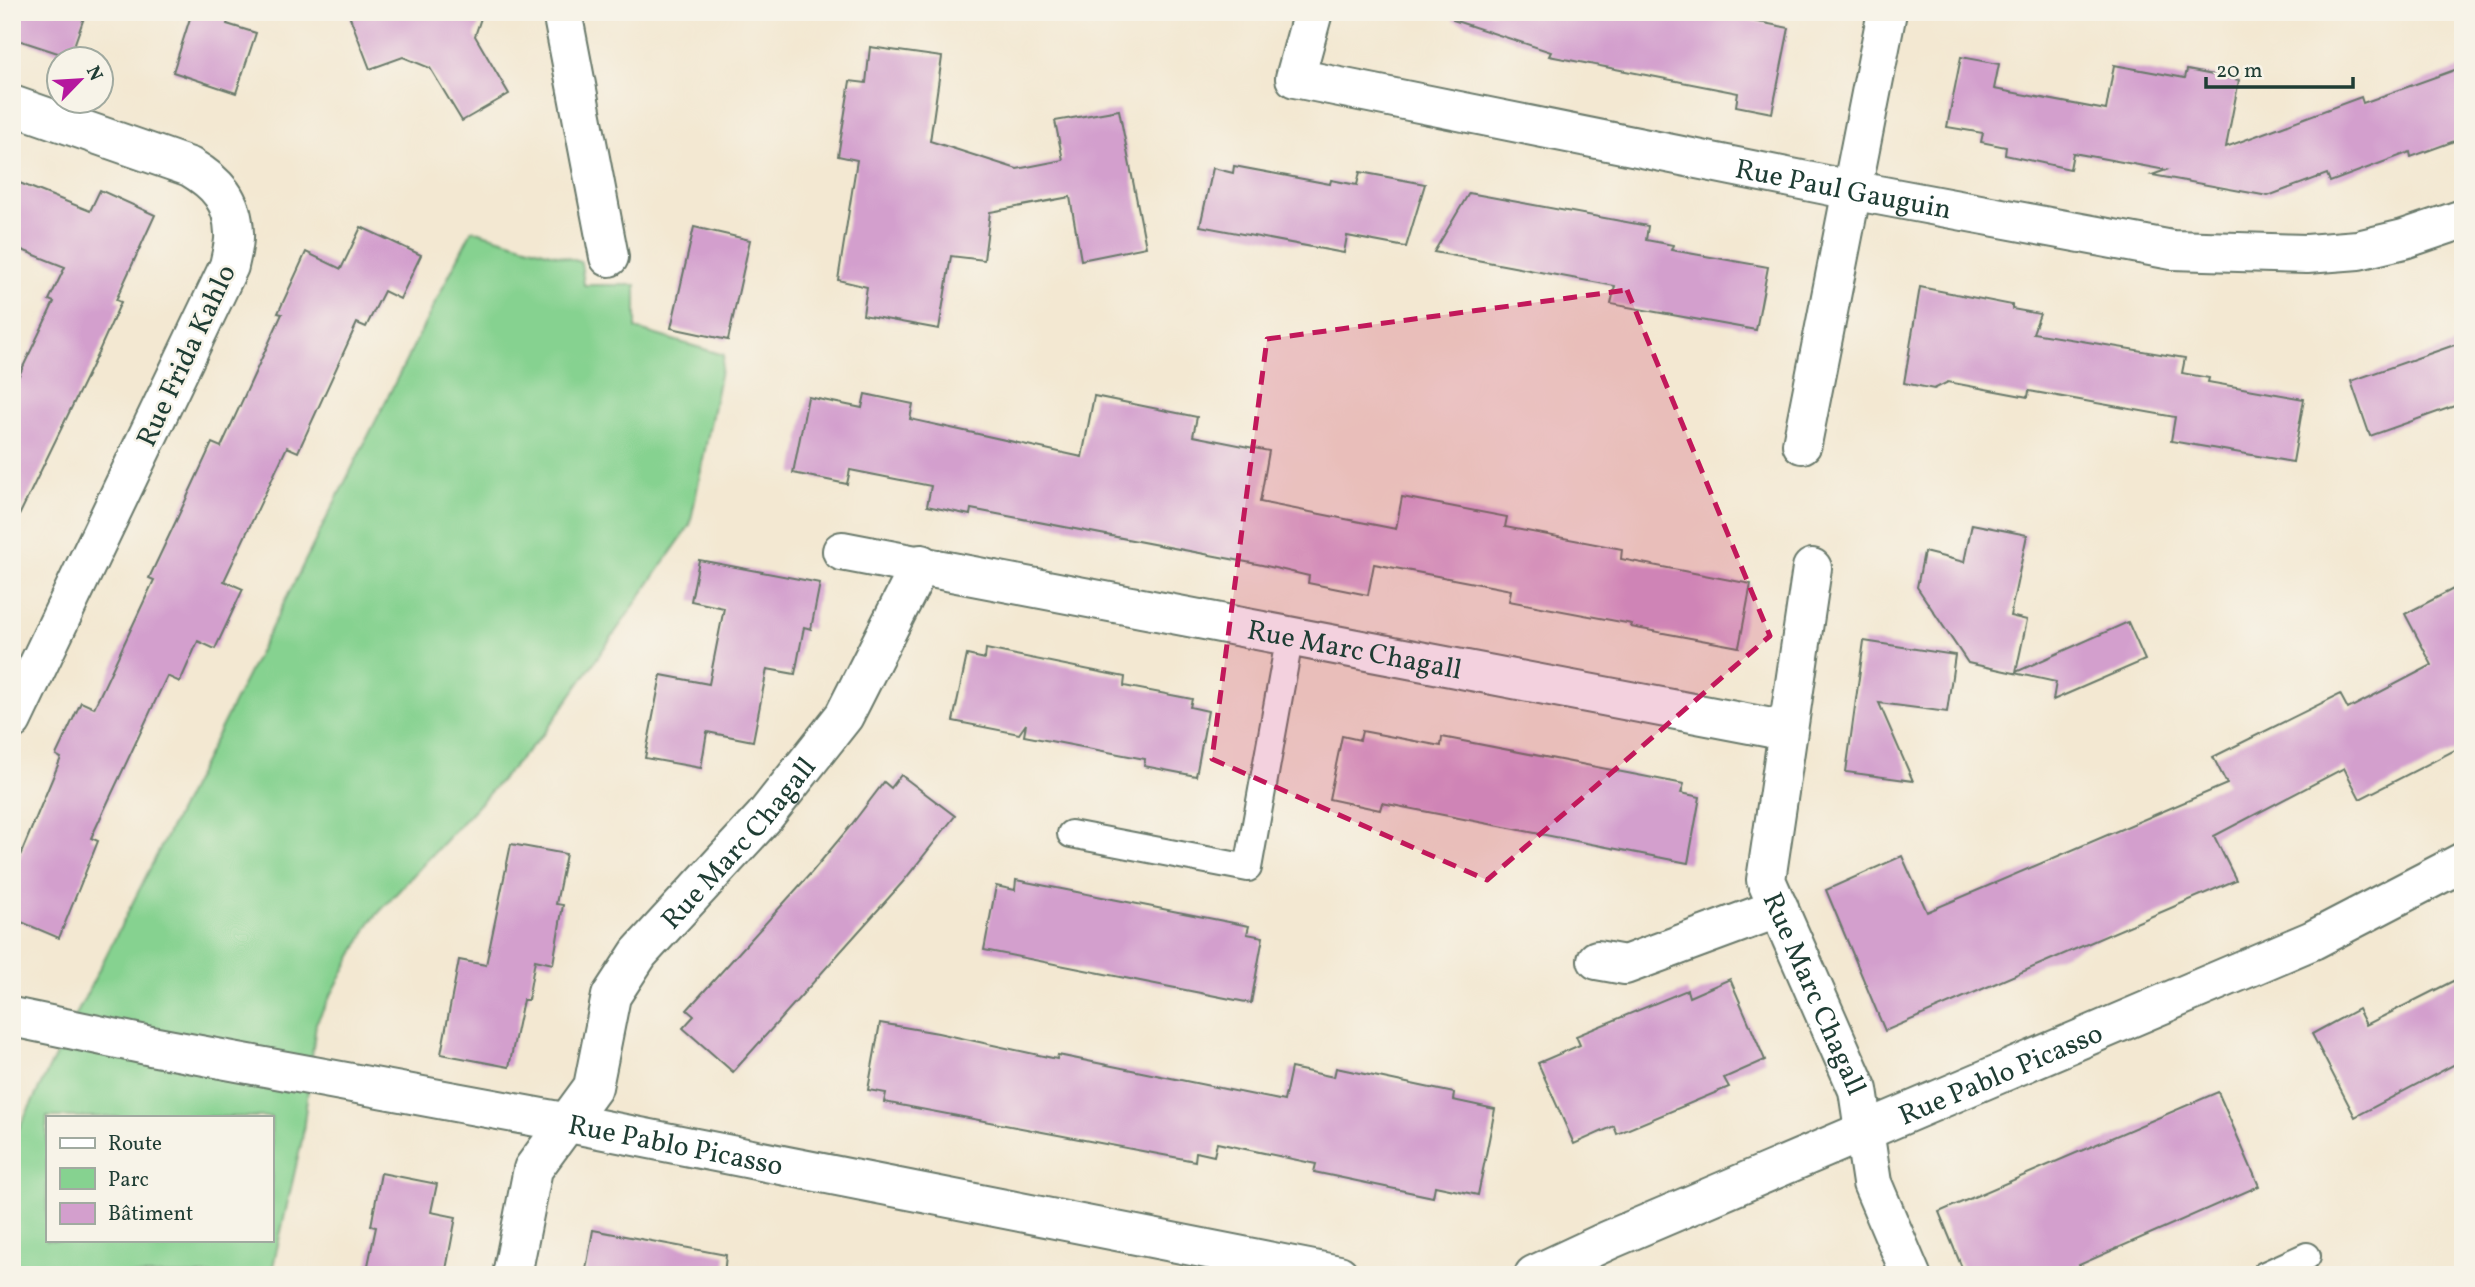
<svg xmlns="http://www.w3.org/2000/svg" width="2475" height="1287" viewBox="0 0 2475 1287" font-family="Vollkorn,serif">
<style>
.green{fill:#86d290;stroke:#528862;stroke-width:2;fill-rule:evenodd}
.building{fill:#d39fcd}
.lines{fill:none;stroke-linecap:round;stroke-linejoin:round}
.lane-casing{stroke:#69796b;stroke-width:30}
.street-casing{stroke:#69796b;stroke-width:42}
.lane{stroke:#fff;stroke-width:26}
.street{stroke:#fff;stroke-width:38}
.marked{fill:#c2185b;fill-opacity:0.2;stroke:#c2185b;stroke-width:5;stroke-dasharray:14 9;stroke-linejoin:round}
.labels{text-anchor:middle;stroke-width:5;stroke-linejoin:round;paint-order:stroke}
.street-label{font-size:28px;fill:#1f3d34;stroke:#f7f3e8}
</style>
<rect width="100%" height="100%" fill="#f7f3e8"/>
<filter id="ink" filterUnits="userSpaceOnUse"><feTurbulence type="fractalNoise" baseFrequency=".0143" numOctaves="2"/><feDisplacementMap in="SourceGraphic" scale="14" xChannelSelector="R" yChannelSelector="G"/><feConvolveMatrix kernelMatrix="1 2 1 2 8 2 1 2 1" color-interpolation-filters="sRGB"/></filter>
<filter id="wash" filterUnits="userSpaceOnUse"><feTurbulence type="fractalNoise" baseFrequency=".00686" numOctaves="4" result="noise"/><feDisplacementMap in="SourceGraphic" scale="28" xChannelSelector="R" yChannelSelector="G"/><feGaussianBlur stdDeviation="1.57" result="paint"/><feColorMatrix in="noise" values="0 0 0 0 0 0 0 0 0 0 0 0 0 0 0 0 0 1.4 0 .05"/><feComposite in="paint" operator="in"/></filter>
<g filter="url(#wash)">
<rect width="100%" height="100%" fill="#f3e8d2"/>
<path class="green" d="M472 230 581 262 584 285H636V329L724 355 690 525 546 731 371 921 316 1023 302 1140 271 1275H12V1142ZM47 1117H271V1240H47Z"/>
<g id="blocks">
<g class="building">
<polygon points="12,12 86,12 70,57 12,38"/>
<polygon points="192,12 231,12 227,24 256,33 236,93 173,72"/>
<polygon points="348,12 483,12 475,36 509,94 462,121 430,68 403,57 370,69"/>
<polygon points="1454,12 1708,12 1789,28 1772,113 1736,106 1738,93 1549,56 1551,52 1453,20"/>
<polygon points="870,47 942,57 930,141 1017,169 1063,160 1055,121 1119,110 1146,247 1081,260 1070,197 990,212 984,260 951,256 939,329 863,315 867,287 838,280 857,160 838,156 850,81 866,83"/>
<polygon points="1961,57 1999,64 1994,89 2106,110 2114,65 2185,78 2187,70 2239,80 2226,147 2361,97 2363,103 2463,67 2463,138 2411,157 2410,152 2330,182 2327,174 2268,196 2152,175 2166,170 2073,153 2070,169 2005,155 2006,147 1981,142 1983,133 1947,127"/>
<polygon points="1234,166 1330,184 1331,180 1357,185 1360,172 1425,184 1406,247 1347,236 1344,253 1200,226 1213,168 1233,173"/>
<polygon points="12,180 90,211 100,190 155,215 116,300 121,302 98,353 12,530 12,390 54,302 49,300 65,267 12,246"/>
<polygon points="1469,193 1648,226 1646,240 1673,245 1671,250 1768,267 1756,330 1611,304 1615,286 1434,252"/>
<polygon points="361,227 421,255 400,299 384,291 366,327 357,323 298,452 287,447 224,581 243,589 215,649 198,641 180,682 167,676 91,838 98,841 59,938 12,918 12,875 61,758 56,755 81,702 94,708 154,580 149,578 176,521 212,443 221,447 282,314 278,313 306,252 341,269"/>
<polygon points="694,227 750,240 728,340 671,328"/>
<polygon points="1920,287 2012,305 2012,309 2040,314 2033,333 2185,358 2182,373 2209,378 2208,382 2304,399 2293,462 2171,441 2175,417 2029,391 2028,397 1948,382 1934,389 1904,383"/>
<polygon points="2463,342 2463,403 2370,436 2351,381"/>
<polygon points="865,394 913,404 910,419 1082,457 1094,396 1197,417 1193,436 1269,451 1260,502 1396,529 1402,497 1507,517 1505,527 1622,549 1621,559 1751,584 1739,647 1631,627 1632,624 1509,601 1511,590 1374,564 1368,595 1308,583 1309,576 1262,565 971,509 970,515 927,506 931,486 850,470 847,484 793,473 808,397 862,408"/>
<polygon points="1972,524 2027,535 2010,616 2027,620 2016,672 2128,622 2145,660 2053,700 2056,682 1968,663 1917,587 1924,552 1964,562"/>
<polygon points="699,560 820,583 811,629 804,627 795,674 767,669 753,741 707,732 701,768 645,758 661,675 709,684 724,608 691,601"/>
<polygon points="2463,584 2463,746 2360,799 2344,768 2214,836 2236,880 1885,1031 1826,890 1902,856 1927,912 2227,784 2213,757 2340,694 2348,709 2432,665 2405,614"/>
<polygon points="1864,641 1955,655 1947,712 1879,703 1913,781 1846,772"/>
<polygon points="986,649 1125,677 1124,686 1192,699 1190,707 1208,711 1196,776 1144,766 1145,759 1024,736 1026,724 1019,734 953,721 967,655 985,659"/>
<polygon points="1362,731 1441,746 1442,737 1684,784 1681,793 1700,797 1688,863 1382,803 1380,810 1329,799 1342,736 1360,740"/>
<polygon points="901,775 955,816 902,883 733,1072 683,1028 694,1016 687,1010 811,873 852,824 884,782 891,788"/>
<polygon points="511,844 566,854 556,904 563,905 553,964 535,960 528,1000 523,1000 509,1067 441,1054 459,960 486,965"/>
<polygon points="1016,880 1249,926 1247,934 1263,937 1251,1003 984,950 996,886 1015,890"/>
<polygon points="2463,976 2463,1060 2355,1117 2312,1034 2358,1009 2366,1025"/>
<polygon points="1730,979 1765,1060 1724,1078 1729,1087 1617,1134 1614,1126 1574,1144 1538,1063 1580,1045 1576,1036 1687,990 1689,997"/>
<polygon points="880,1023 938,1033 1057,1059 1058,1055 1284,1101 1291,1068 1334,1077 1336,1068 1454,1093 1453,1100 1495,1109 1478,1195 1435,1186 1433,1197 1314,1172 1316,1164 1217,1143 1214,1156 1196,1152 1195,1161 884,1102 886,1093 868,1090"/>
<polygon points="2218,1092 2259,1186 2079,1265 2083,1275 1965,1275 1939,1212"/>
<polygon points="381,1173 437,1184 431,1212 456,1217 445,1275 366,1275 376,1227 371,1226"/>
<polygon points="593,1230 726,1255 724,1275 585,1275"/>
</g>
</g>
</g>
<g filter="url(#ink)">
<use href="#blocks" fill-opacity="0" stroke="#69796b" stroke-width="2"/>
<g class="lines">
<g class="lane-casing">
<g id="lane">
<polyline points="1071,834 1248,868 1290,635"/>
<polyline points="2265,1275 2307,1256"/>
</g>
</g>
<g class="street-casing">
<g id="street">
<polyline points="562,12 609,257"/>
<path id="s1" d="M1313 12 1295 78 1851 190 2172 250 2307 254 2358 250 2404 239 2463 219"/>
<path d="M12 105 190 167C217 183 233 200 234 233 235 243 231 256 229 266L12 720"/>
<polyline points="1802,444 1887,12"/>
<path id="s2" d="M842 551 1787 731"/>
<path id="s3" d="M1812 568 1766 880 1858 1090 1872 1183 1911 1275"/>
<polyline points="1597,960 1625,965 1779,908"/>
<path id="s4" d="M12 1017 151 1046 569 1123 1339 1275"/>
<path id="s5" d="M512 1275 533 1169 593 1087 611 996 639 953 764 817 844 716 921 564"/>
<path id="s6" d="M1534 1275 1609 1240 2313 940 2463 862"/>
</g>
</g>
<use href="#lane" class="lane"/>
<use href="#street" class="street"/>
</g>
</g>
<path class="marked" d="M1627 290 1770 636 1487 880 1212 759 1267 339Z"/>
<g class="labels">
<g class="street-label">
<text dy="10" stroke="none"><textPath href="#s1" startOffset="628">Rue Paul Gauguin</textPath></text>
<text transform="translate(185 355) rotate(-65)" y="10">Rue Frida Kahlo</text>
<text dy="10" stroke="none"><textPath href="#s2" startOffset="522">Rue Marc Chagall</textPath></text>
<text dy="10" stroke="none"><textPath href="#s5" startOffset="502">Rue Marc Chagall</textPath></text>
<text dy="10" stroke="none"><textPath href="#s3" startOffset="439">Rue Marc Chagall</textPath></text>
<text dy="10" stroke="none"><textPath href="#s6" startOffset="508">Rue Pablo Picasso</textPath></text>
<text dy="10" stroke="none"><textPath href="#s4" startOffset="676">Rue Pablo Picasso</textPath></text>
</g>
</g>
<rect width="2475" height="1287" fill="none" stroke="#f7f3e8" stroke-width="42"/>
<rect x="46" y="1116" width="228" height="126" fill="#f7f3e8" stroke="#a1aaa0" stroke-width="2"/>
<rect x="60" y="1138" width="35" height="10" fill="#ffffff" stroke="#a1aaa0" stroke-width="2"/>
<text x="108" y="1150" font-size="21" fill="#1f3d34">Route</text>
<rect x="60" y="1168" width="35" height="21" fill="#86d290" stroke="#a1aaa0" stroke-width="2"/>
<text x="108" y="1186" font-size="21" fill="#1f3d34">Parc</text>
<rect x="60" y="1203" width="35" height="21" fill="#d39fcd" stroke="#a1aaa0" stroke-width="2"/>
<text x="108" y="1220" font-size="21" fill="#1f3d34">Bâtiment</text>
<g transform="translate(80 80) rotate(65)"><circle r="33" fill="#f7f3e8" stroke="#a1aaa0" stroke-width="2"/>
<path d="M0-5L12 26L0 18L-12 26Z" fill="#b5179e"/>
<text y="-10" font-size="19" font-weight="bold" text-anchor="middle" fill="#1f3d34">N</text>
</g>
<path d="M2206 77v10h147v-10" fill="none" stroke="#1f3d34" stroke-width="3.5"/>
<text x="2216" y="77" font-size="21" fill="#1f3d34" stroke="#f7f3e8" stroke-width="5" paint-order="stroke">20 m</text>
</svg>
